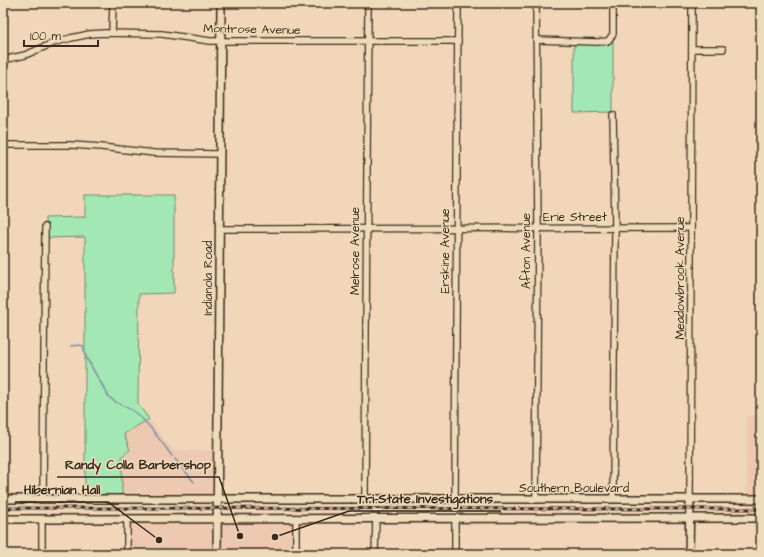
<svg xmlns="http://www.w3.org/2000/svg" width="764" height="557" viewBox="0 0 764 557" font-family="'Architects Daughter',sans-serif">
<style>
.built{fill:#eec9b2}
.green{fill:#a3e8b4;stroke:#6f8969}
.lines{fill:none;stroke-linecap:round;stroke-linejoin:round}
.stream{stroke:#7f91a0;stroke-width:1.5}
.minor-casing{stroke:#3b2a1e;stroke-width:8}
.tertiary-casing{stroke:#3b2a1e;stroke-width:10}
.minor{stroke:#eedbb9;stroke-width:5.5}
.tertiary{stroke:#eedbb9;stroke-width:7}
.rail-casing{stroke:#3b2a1e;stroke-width:3}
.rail{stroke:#eedbb9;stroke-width:1.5;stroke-dasharray:4.5;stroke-linecap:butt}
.labels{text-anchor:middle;stroke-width:3;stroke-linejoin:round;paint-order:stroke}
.street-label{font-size:12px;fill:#3b2a1e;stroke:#eedbb9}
.leader{fill:none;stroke:#3b2a1e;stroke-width:1.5}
.callout-dot{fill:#3b2a1e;stroke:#eedbb9;stroke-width:1.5}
.callout-label{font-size:13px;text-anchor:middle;font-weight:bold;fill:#3b2a1e;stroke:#eedbb9;stroke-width:3;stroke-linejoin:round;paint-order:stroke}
</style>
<rect width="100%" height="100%" fill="#f1d6b9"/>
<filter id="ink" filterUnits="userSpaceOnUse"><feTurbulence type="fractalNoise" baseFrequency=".025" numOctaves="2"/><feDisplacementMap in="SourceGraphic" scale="8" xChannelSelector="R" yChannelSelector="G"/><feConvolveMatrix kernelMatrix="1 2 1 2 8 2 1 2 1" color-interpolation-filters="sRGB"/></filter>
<g filter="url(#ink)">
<g class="built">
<polygon points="746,416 761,416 761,518 747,518"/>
<polygon points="149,419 173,450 217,451 217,500 122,499 122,456 130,450 123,434"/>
<polygon points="296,518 296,554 127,554 127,519"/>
</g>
<g class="green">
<polygon points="613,34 613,112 574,113 574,41 603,42"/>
<polygon points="85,195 174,195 174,293 139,294 138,404 149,419 124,434 130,450 122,456 122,499 85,499 85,237 45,238 45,218 85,217"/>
</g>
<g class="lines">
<g class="stream">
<path d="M71 346 79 345 83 346 87 359 109 397C116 404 126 406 133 411 149 423 160 440 172 456"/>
<polyline points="175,459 194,482"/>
</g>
<g class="minor-casing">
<g id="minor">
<polyline points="112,33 113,3"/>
<polyline points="536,40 597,42 608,41 613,34 613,3"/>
<polyline points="692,49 723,49"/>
<polyline points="3,60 25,55 56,42 71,38 90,34 104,33 162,34 210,41 458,41"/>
<polyline points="613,115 615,228 613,499"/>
<polyline points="3,145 72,145 101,147 154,153 220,154"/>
<polyline points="219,229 691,228"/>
<polyline points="365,498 368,3"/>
<polyline points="43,499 45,227"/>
<polyline points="455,499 458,3"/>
<polyline points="536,499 538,228 536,3"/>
<polyline points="690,499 692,3"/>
<polyline points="127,519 127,554"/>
<polyline points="42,554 42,519"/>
<polyline points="296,554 296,518"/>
<polyline points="375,554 376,518"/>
<polyline points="455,554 455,518"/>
</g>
</g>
<g class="tertiary-casing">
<g id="tertiary">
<polyline points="3,499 761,499"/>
<polyline points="3,519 761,518"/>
<polyline points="217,554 221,3"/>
<polyline points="689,554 690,499"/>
</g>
</g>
<use href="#minor" class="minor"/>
<use href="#tertiary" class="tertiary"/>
<g class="rail-casing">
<polyline id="rail" points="3,508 761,509"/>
</g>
<use href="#rail" class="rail"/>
</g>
</g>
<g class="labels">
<g class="street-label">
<text transform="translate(252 29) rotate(1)" y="4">Montrose Avenue</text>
<text x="575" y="221">Erie Street</text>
<text transform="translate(355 251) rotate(-90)" y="4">Melrose Avenue</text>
<text transform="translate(445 251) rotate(-90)" y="4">Erskine Avenue</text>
<text transform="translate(526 251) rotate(-90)" y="4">Afton Avenue</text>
<text transform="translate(208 278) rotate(-90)" y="4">Indianola Road</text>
<text transform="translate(680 278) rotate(-90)" y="4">Meadowbrook Avenue</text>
<text x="574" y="492">Southern Boulevard</text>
</g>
</g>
<path class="leader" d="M240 536L219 477H57M159 540L108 502H15M275 537L349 511H501"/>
<g class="callout-dot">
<circle cx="240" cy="536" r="4"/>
<circle cx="159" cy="540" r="4"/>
<circle cx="275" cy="537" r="4"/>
</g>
<g class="callout-label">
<text x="138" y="469">Randy Colla Barbershop</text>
<text x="62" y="494">Hibernian Hall</text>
<text x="425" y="503">Tri-State Investigations</text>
</g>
<rect width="764" height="557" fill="none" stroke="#eedbb9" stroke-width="16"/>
<rect x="8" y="8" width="748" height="541" fill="none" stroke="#3b2a1e" stroke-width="1.5" filter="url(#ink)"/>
<path d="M24 40v6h74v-6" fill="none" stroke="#3b2a1e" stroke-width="2"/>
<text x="30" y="40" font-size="12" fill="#3b2a1e" stroke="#eedbb9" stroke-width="3" paint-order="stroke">100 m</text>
</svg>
